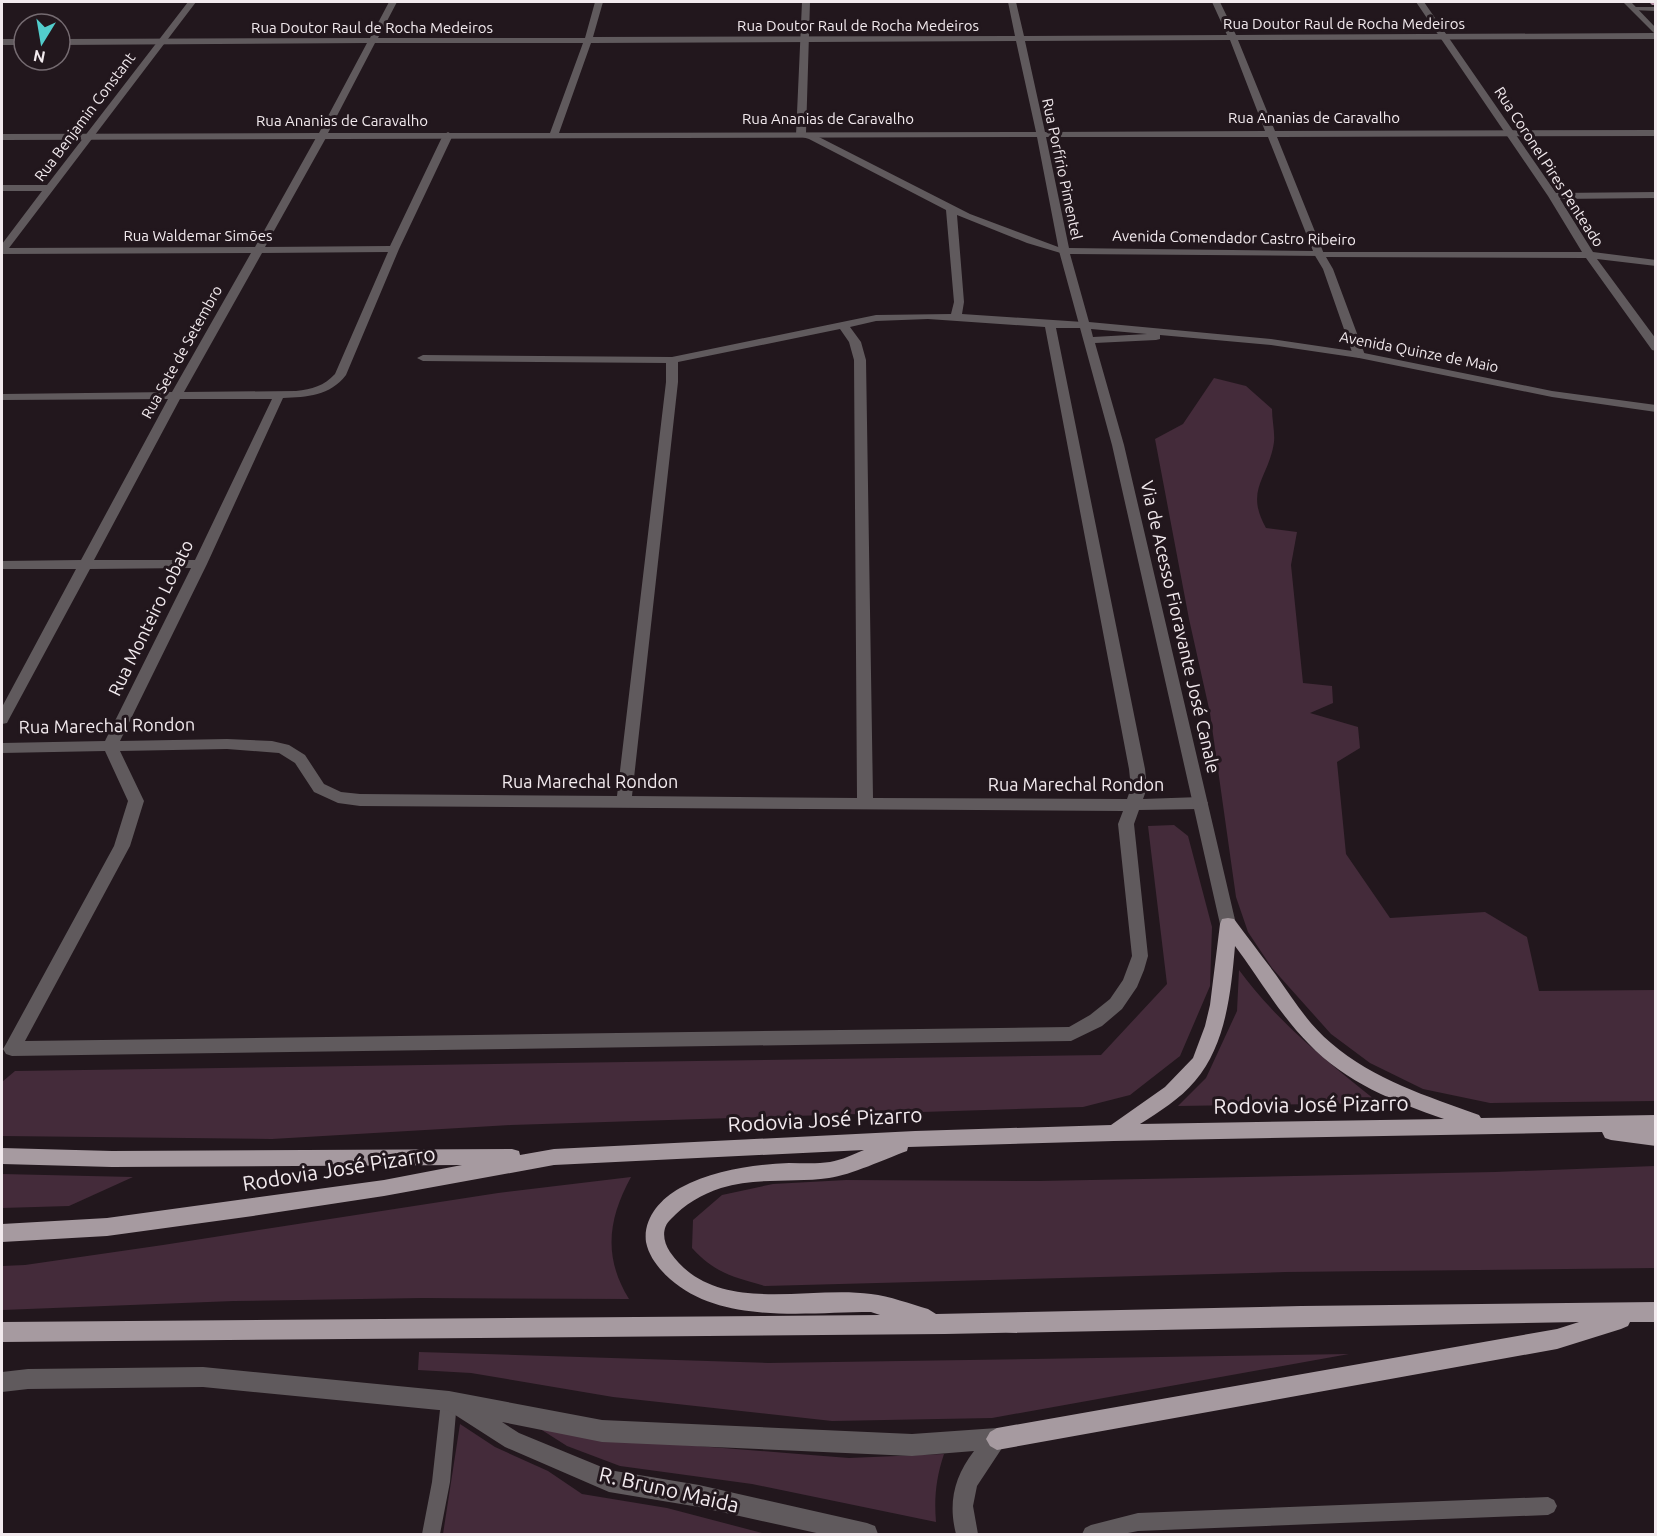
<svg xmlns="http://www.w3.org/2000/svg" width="1657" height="1536" viewBox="0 0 1657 1536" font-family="Ubuntu,sans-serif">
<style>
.green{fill:#442b3a}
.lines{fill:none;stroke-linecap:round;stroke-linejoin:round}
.service{fill:#605a5d;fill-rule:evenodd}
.minor{fill:#605a5d;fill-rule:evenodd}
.tertiary{fill:#605a5d;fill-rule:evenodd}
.primary{fill:#a69aa0;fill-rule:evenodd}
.wall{fill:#af8b9f}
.labels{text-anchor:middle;stroke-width:6;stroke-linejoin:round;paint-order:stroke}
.far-street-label{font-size:15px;fill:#f2eaee;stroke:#22171d}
.street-label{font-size:18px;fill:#f2eaee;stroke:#22171d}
.near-street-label{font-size:21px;fill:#f2eaee;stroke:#22171d}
</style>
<rect width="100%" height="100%" fill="#22171d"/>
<g class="green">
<path d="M1214 378 1246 386 1272 409C1272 420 1275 432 1274 442 1269 478 1244 489 1266 528L1297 532 1291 565 1303 683 1332 686 1333 703 1310 713 1358 727 1360 748 1337 762 1346 854 1390 918 1485 912 1527 937 1539 991 1655 990V1101L1490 1103 1423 1089 1370 1063 1331 1034 1272 968 1248 932 1236 897 1210 713 1189 619 1155 439 1183 424Z"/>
<polygon points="1174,825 1188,836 1212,927 1210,986 1180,1056 1130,1095 1083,1107 511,1125 272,1139 2,1136 2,1082 15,1071 1101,1055 1167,984 1148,826"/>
<path d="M1239 970C1278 1023 1328 1062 1379 1103L1178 1106 1206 1078 1237 1011Z"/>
<path d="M1655 1166V1268L1286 1272 765 1286C733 1277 715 1273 692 1248L693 1220 722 1195 773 1184 846 1180 1039 1181 1495 1172Z"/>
<polygon points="2,1174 133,1177 69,1206 2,1208"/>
<path d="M631 1177C608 1219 603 1257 629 1299L422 1298 234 1301 2 1310V1266L25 1265 163 1245 498 1193Z"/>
<polygon points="419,1352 768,1363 1349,1354 992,1418 832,1421 613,1397 471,1373 418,1370"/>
<polygon points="460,1424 495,1447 548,1471 582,1494 667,1508 766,1534 443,1534"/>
<path d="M534 1425 597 1438 811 1455 849 1458 944 1454C936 1478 934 1498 936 1522L752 1484 620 1466 567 1446Z"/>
</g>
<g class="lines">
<g class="service">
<polygon points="1634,7 1656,7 1656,11 1632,10 1631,9"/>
<polygon points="449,1393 455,1395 457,1401 450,1482 440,1534 422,1534 432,1482 441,1401 443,1395"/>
<polygon points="1548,1497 1554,1500 1557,1506 1554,1512 1548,1515 1138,1531 1123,1534 1082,1534 1085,1528 1091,1525 1138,1513"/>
</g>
<g class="minor">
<path d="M188 2H196L9 248 255 247 317 136 322 133 327 136 265 247 390 246 443 135 448 132 453 135 399 249 346 375C330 396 307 397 283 398L207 564 120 741 227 739 272 741 289 745 305 755 324 784 341 792 360 794 617 796 666 382V363L423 361 417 358 423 355 672 357 876 315 951 314 954 302 946 210 809 139 796 135 802 2H810L806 133 815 135 970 214 1069 251 1064 254 1027 243 957 215 964 302 962 314 1083 322 1088 325 1083 328H1056L1145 769 1147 788 1143 799 1200 797 1205 799 1208 803 1205 807 1200 809 1139 810 1134 824 1148 956 1144 970 1137 987 1122 1009 1102 1026 1071 1041 12 1056 6 1054 3 1049 6 1044 114 846 128 801 105 751 2 753V743L105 741 191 568 90 569 9 719 7 723 2 724V707L76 569H2V561L81 560 168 399 2 400V394L172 392 251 253 2 254V244L42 191H2V185H47ZM388 252 335 374C324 386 312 389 296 391L184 392 262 253ZM928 319 1045 327 1129 769 1131 788 1127 799 873 798 866 360 861 342 850 327 876 321ZM840 329 849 342 854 360 857 798 632 796 678 382V362ZM180 399H272L195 560H94ZM227 749 279 753 295 763 314 792 338 803 360 806 1123 811 1118 824 1132 956 1123 980 1110 999 1090 1015 1069 1027 25 1041 130 846 144 801 120 751Z"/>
<polygon points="1416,2 1424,2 1556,193 1656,192 1656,198 1560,199 1593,252 1656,260 1656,266 1597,259 1656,339 1656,351 1652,350 1586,258 1326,257 1333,269 1365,355 1359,358 1353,355 1323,269 1314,254 1315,252 1582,252 1548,196"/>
<polygon points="1623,2 1631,2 1656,28 1656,35"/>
</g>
<g class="tertiary">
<path d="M389 2H397L378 38H585L595 2H603L593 37 1015 36 1008 2H1016L1024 36 1227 35 1212 2H1220L1236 35 1656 33V39L1238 40 1275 131 1656 130V136L1277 137 1324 254 1323 256 1070 254 1089 322 1271 339 1359 352 1552 391 1656 405V412L1552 397 1359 358 1271 345 1160 335V339L1156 340 1095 343 1124 445 1236 924 1234 929 1228 930 1222 929 1220 924 1112 445 1059 251 1037 137 2 140V134L319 133 367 43 60 45V39L370 38ZM1230 40 1265 131 1045 132 1025 41ZM1016 41 1036 132 559 133 591 43ZM375 43H583L550 133H328ZM1046 137H1268L1313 251 1069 248ZM1091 329 1147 334 1093 337Z"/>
<rect x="2" y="39" width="22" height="6"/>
<path d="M203 1367 449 1391 602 1420 912 1434 997 1428 1004 1432 1008 1439 977 1486 973 1506 978 1534H956C948 1503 954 1477 974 1451L912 1456 602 1442 502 1422 519 1433 609 1470 699 1485 867 1523 875 1526 878 1534H821L699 1507 609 1492 505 1447 449 1411 203 1387 28 1389 2 1392V1372L28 1369Z"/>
</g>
<path class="primary" d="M1228 918 1234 919C1248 938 1262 956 1276 975 1293 999 1308 1024 1331 1043 1374 1080 1427 1096 1479 1115L1481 1118 1656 1115V1146L1611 1140 1605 1138 1602 1132 1114 1141 908 1147 907 1151C885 1159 851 1175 829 1178 793 1183 756 1177 721 1188 702 1194 684 1205 671 1219 661 1228 663 1242 670 1252 715 1317 806 1285 871 1294 890 1296 910 1304 928 1309L936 1314 1301 1306 1656 1302V1322H1630L1628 1326 1621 1329 1557 1349 997 1450 990 1446 986 1439 990 1432 997 1428 1557 1329 1579 1322 945 1334 2 1342V1322L880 1315 871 1312C806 1312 722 1325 670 1279 659 1269 649 1257 646 1242 643 1219 660 1199 680 1188 714 1170 751 1165 789 1163 803 1163 817 1164 830 1162 842 1160 854 1154 864 1150L554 1165 384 1196 253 1216 107 1236 2 1242V1224L107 1218 384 1180 462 1165 112 1167 2 1164V1148L112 1151 512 1149 519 1151 520 1155 554 1149 915 1131 1111 1125 1165 1087 1193 1058 1205 1026 1210 1005 1220 924 1222 919ZM1235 946C1259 978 1280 1015 1309 1044 1345 1082 1395 1102 1444 1119L1140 1124C1159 1112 1180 1099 1195 1081 1226 1045 1231 992 1235 946Z"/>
</g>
<polygon class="wall" points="1649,2 1656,2 1656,5 1652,5"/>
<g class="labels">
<g class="far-street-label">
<text x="1344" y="29">Rua Doutor Raul de Rocha Medeiros</text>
<text x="858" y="31">Rua Doutor Raul de Rocha Medeiros</text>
<text x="372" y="33">Rua Doutor Raul de Rocha Medeiros</text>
<text transform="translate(85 117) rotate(-53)" y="5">Rua Benjamin Constant</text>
<text x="1314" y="123">Rua Ananias de Caravalho</text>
<text x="828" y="124">Rua Ananias de Caravalho</text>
<text x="342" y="126">Rua Ananias de Caravalho</text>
<text transform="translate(1549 167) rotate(57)" y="5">Rua Coronel Pires Penteado</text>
<text transform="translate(1062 169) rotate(78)" y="5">Rua Porfírio Pimentel</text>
<text x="198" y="241">Rua Waldemar Simões</text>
<text transform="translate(1234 238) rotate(1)" y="5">Avenida Comendador Castro Ribeiro</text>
<text transform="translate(182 352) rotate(-61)" y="5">Rua Sete de Setembro</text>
<text transform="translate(1419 352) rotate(11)" y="5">Avenida Quinze de Maio</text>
</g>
<g class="street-label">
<text transform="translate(151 618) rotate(-64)" y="6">Rua Monteiro Lobato</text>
<text transform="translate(1180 627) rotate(77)" y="6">Via de Acesso Fioravante José Canale</text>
<text transform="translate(107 726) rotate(-1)" y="6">Rua Marechal Rondon</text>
<text x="590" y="788">Rua Marechal Rondon</text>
<text x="1076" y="791">Rua Marechal Rondon</text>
</g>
<g class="near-street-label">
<text transform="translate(1311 1105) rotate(-1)" y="7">Rodovia José Pizarro</text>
<text transform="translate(825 1120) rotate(-3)" y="7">Rodovia José Pizarro</text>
<text transform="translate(339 1169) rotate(-9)" y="7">Rodovia José Pizarro</text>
<text transform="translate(669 1490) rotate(13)" y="7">R. Bruno Maida</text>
</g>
</g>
<rect width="1657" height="1536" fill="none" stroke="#f2eaee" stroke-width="6"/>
<g transform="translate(42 42) rotate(191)"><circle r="28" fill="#22171d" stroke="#756b71" stroke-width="1.5"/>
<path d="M0-4.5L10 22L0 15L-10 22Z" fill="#52cdcc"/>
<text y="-9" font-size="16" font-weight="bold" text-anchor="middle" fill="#f2eaee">N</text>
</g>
</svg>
